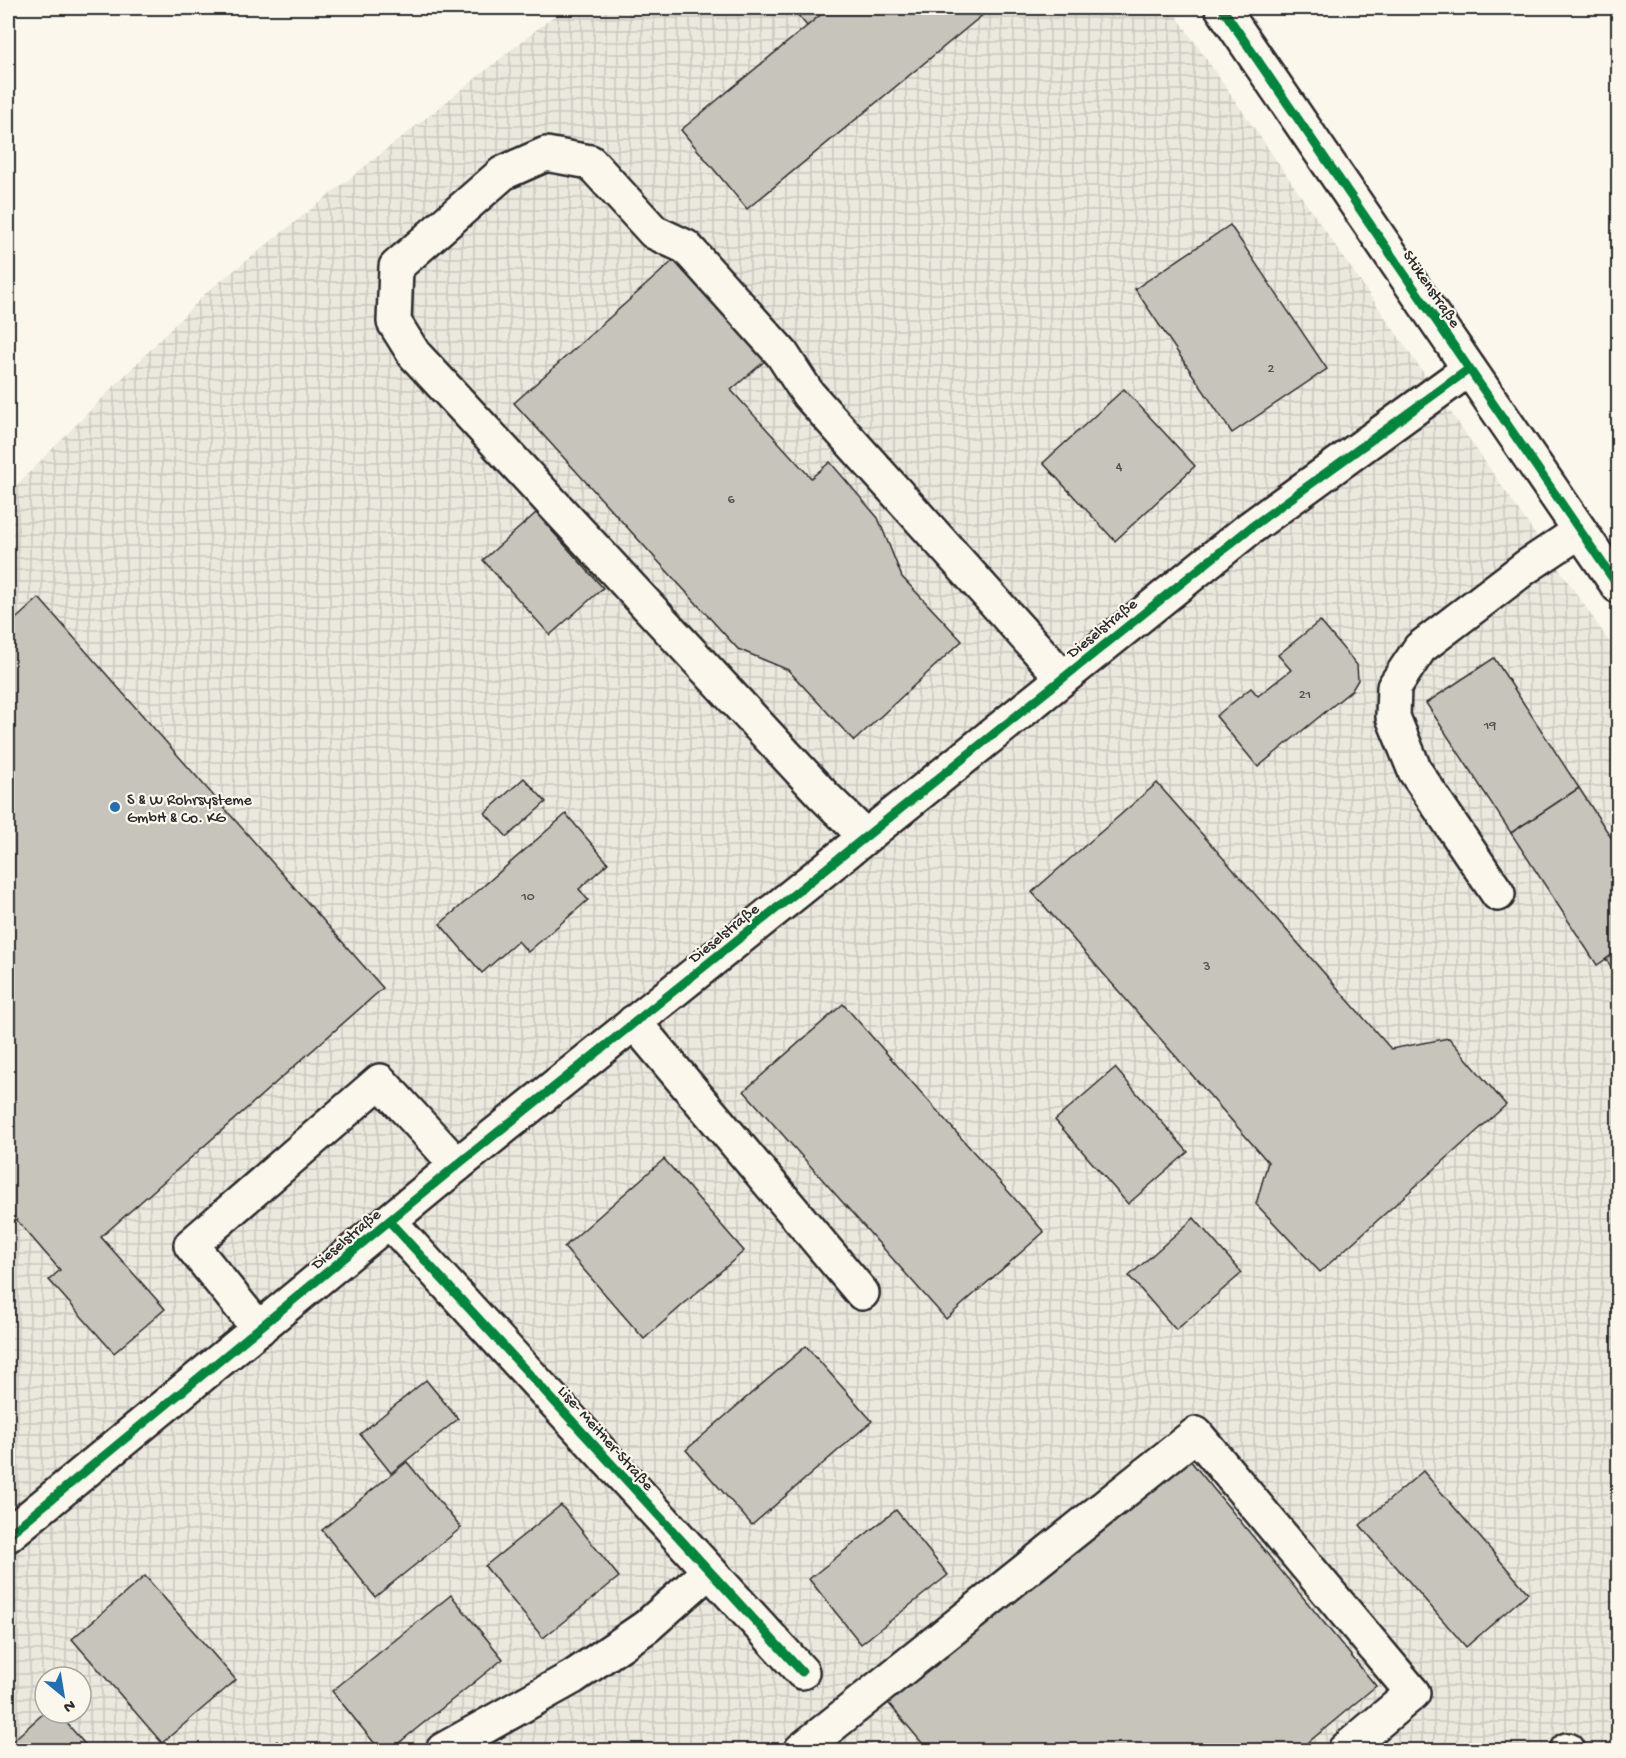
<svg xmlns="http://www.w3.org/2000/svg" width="1626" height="1758" viewBox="0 0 1626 1758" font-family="'Gochi Hand',sans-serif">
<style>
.industrial{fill:url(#industrial-grid);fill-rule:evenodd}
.building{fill:#c7c4bc;stroke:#2b2b2b;stroke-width:1.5}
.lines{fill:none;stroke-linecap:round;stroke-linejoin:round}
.minor-casing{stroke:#2b2b2b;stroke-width:38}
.minor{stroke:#fbf7ec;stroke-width:33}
.cycleway-casing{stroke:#fbf7ec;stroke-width:13}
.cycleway{stroke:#00873e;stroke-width:9}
.poi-dot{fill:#1f6fb2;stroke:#fbf7ec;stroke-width:2}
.labels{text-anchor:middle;stroke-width:4.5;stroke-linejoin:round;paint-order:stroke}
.number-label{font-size:14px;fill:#52514f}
.street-label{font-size:16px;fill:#2b2b2b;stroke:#fbf7ec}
.poi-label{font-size:16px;fill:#2b2b2b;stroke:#fbf7ec;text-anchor:start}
</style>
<defs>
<pattern id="industrial-grid" width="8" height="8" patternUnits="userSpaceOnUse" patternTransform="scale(1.5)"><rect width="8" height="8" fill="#ebe8de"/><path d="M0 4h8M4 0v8" fill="none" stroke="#cac7bf"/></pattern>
</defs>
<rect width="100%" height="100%" fill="#fbf7ec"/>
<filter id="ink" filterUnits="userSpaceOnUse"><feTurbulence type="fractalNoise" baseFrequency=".0167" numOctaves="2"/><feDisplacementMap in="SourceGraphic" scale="12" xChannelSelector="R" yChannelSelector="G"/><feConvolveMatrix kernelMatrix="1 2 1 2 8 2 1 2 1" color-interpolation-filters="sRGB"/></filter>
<g filter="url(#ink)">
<path class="industrial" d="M564 8H1171L1618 654V1750H8V494L207 292ZM45 1677H81V1713H45Z"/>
<g class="building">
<polygon points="792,8 829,8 807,26"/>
<polygon points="829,8 991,8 747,209 681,130"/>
<polygon points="1230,225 1327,369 1232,433 1135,289"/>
<polygon points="675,259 767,359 731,390 811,478 830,462 878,518 902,577 962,641 854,741 788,670 738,649 514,403"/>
<polygon points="1124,389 1195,466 1115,541 1043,463"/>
<polygon points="536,513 603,588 550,635 483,560"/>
<polygon points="39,598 383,988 101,1237 165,1309 114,1353 49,1280 60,1270 8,1210 8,626"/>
<polygon points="1320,621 1357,665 1358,680 1352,690 1258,767 1216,716 1251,688 1258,696 1291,670 1278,655"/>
<polygon points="1494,658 1579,788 1511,833 1426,703"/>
<polygon points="524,778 546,802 507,837 485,813"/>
<polygon points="1157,783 1391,1049 1449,1038 1506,1105 1320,1272 1256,1204 1268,1162 1032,892"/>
<polygon points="1579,788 1618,848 1618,951 1597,965 1511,833"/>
<polygon points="566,814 608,863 579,889 588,900 528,952 518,941 482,973 440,924"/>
<polygon points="1618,951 1618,979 1606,959"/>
<polygon points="843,1004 1044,1232 946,1319 744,1091"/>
<polygon points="1115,1068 1188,1152 1128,1204 1055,1120"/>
<polygon points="664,1159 744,1251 644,1339 564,1247"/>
<polygon points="1194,1218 1242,1273 1176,1330 1129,1276"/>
<polygon points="806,1346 872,1421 752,1525 686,1450"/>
<polygon points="426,1380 458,1419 391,1473 360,1434"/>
<polygon points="1184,1453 1376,1686 1299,1750 928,1750 885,1699"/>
<polygon points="407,1462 461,1528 375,1597 322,1530"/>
<polygon points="1423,1471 1528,1593 1466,1647 1360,1525"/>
<polygon points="561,1505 619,1577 543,1638 485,1566"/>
<polygon points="896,1510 948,1575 861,1644 809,1579"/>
<polygon points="145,1576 236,1680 162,1743 72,1639"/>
<polygon points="451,1595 503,1659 390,1750 380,1750 332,1691"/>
<polygon points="45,1712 58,1713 90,1750 8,1750 8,1745"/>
<polygon points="277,1741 285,1750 265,1750"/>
</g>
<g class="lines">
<g class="minor-casing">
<g id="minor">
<polyline points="1222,8 1618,586"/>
<polyline points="865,836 823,795 414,354 394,322 396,267 503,173 546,154 590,162 654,232 686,247 782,354 808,394 1063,678"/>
<polyline points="1498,894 1415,771 1393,717 1394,687 1420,648 1526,567 1580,531"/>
<polyline points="634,1022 862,1293"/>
<polyline points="389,1221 802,1672"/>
<polyline points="259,1329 191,1245 380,1081 457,1165"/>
<polyline points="8,1535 457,1165 1250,528 1469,369"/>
<polyline points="443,1750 573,1677 646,1627 709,1571"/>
<polyline points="801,1750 1196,1434 1413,1693 1345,1750"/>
<polyline points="1567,1750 1568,1750"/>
</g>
</g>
<use href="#minor" class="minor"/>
<g class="cycleway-casing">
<g id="cycleway">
<polyline points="1222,8 1618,586"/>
<polyline points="389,1221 802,1672"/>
<polyline points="8,1535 457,1165 1250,528 1469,369"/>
</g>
</g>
<use href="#cycleway" class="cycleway"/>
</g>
</g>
<circle class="poi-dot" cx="115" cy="807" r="6"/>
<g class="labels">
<g class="number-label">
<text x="1271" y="372">2</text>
<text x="1119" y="470">4</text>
<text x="731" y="503">6</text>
<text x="1305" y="698">21</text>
<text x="1490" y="729">19</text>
<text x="528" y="900">10</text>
<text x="1207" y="970">3</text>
</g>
<g class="street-label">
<text transform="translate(1433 288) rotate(56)" y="6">Stükenstraße</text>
<text transform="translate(1101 627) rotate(-39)" y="6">Dieselstraße</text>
<text transform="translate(723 932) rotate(-39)" y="6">Dieselstraße</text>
<text transform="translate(345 1238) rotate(-40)" y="6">Dieselstraße</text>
<text transform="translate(607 1437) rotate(48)" y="6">Lise- Meitner-Straße</text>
</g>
<g class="poi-label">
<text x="127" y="804">S &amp; W Rohrsysteme<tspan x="127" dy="18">GmbH &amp; Co. KG</tspan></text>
</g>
</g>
<rect width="1626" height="1758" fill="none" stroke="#fbf7ec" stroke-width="30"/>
<rect x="15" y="15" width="1596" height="1728" fill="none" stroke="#2b2b2b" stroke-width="2" filter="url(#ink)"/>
<g transform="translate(63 1695) rotate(150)"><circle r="28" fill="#fbf7ec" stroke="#a8a59f" stroke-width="1.5"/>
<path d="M0-4.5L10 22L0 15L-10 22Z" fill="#1f6fb2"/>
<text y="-9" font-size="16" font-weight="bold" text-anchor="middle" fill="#2b2b2b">N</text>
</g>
</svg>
